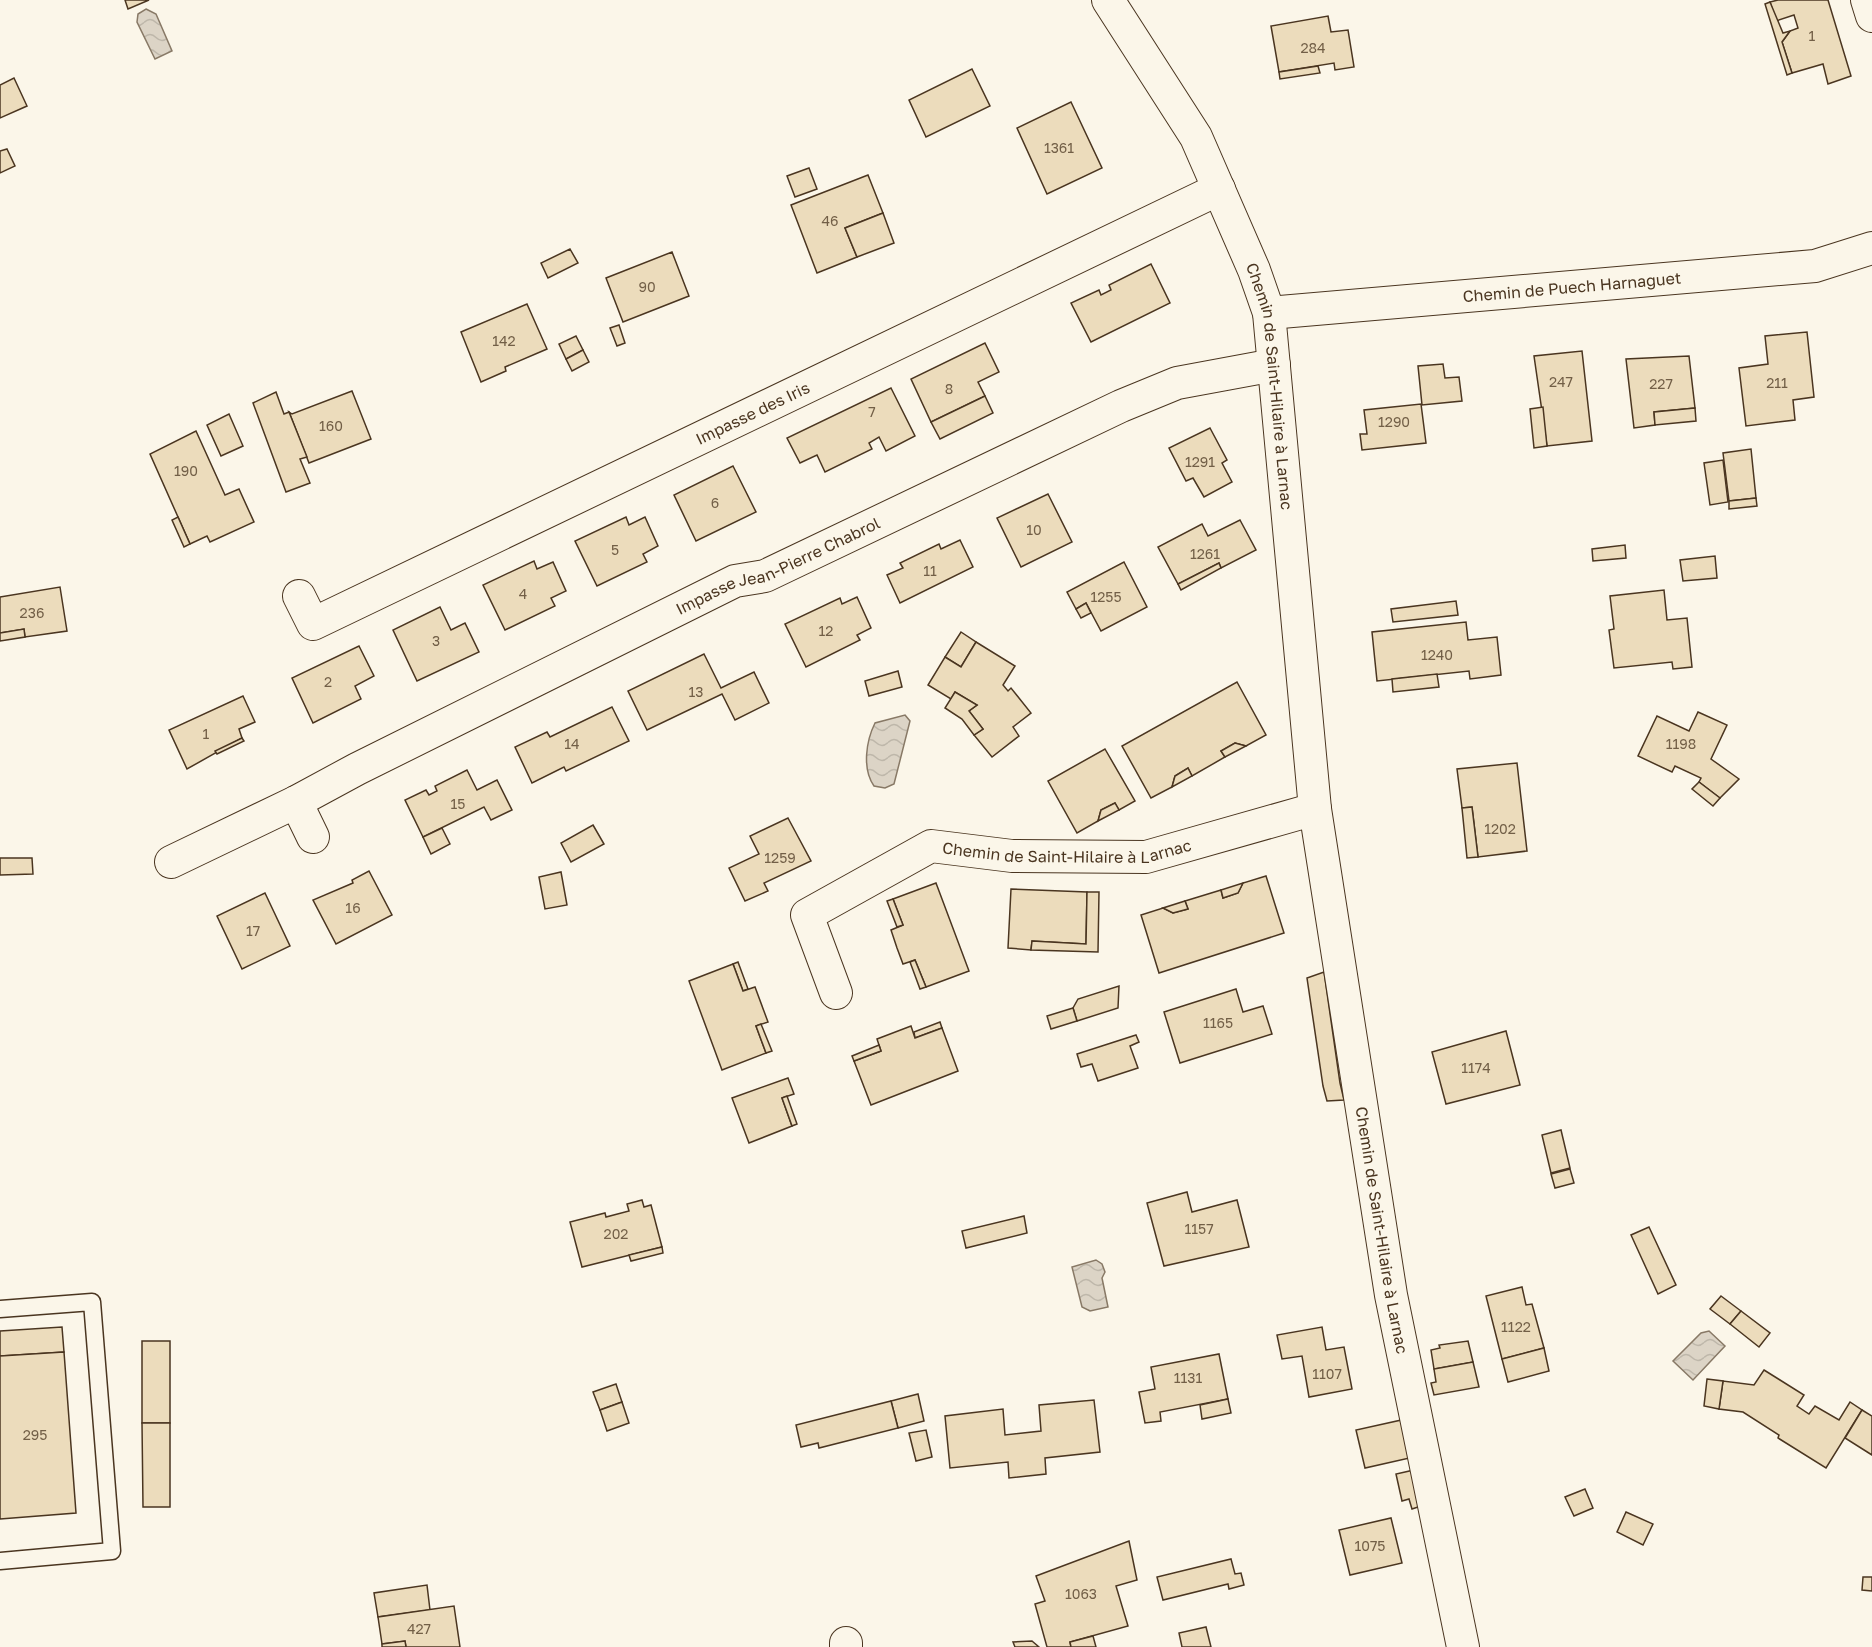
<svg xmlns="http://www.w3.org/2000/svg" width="1872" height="1647" viewBox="0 0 1872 1647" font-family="'Golos Text',sans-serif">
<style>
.water{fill:url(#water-waves);stroke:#887966;stroke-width:1.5}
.building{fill:#ecdcbc;stroke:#4a3520;stroke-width:1.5}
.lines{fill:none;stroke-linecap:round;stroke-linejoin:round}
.lane-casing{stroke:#4a3520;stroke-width:19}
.street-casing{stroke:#4a3520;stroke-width:34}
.lane{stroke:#fbf6e9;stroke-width:16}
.street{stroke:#fbf6e9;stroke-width:32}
.labels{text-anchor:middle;stroke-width:4.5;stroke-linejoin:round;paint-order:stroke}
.number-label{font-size:14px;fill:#725f47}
.street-label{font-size:16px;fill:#4a3520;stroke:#fbf6e9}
</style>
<defs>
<pattern id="water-waves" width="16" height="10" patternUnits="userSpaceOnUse" patternTransform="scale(1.5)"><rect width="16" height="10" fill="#dcd4c6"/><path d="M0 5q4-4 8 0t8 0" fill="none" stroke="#beb7aa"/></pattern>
</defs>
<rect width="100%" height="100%" fill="#fbf6e9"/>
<g class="water">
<polygon points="146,9 156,14 172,51 155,59 137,22 138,14"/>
<path d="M905 715 910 721 894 784 885 788 874 786C862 769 866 741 875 723Z"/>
<polygon points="1096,1260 1102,1264 1105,1272 1102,1278 1108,1307 1090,1311 1082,1307 1072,1267"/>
<polygon points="1709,1331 1725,1346 1693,1380 1673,1361 1701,1333"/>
</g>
<g class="building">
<polygon points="125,0 149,0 128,9"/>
<polygon points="1778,0 1828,0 1851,76 1828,84 1823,64 1792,73 1782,42 1790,31 1798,28 1794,15 1776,21 1770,2"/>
<polygon points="1770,2 1783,33 1790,31 1782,42 1792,73 1787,75 1765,4"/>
<polygon points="1328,16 1331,32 1348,30 1354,67 1335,70 1334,63 1279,72 1271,26"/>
<polygon points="1318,66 1320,73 1280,79 1279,72"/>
<polygon points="972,69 990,106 926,137 909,100"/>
<polygon points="14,78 27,106 0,118 0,85"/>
<polygon points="1071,102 1102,168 1047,194 1017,128"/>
<polygon points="7,149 15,166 0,173 0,151"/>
<polygon points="809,168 817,189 795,197 787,176"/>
<polygon points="868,175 883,213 845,228 857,257 817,273 791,205"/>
<polygon points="883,213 894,243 857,257 845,228"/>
<polygon points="570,249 578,263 548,278 541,263"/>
<polygon points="672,252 689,296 623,322 606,278"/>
<polygon points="1151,264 1170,303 1091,342 1071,303 1099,290 1101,295 1111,290 1109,285"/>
<polygon points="527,304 547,349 505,367 506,371 481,382 461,332"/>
<polygon points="619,325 625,343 617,346 610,328"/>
<polygon points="1807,332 1814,397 1793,400 1795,420 1746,426 1739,368 1768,364 1765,336"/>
<polygon points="576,336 583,350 566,359 559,344"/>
<polygon points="985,343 999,372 978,382 985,396 931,422 911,379"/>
<polygon points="583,350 589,362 572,371 566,359"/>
<polygon points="1582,351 1592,441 1547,446 1534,356"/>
<polygon points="1689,356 1695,408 1654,412 1655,425 1634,428 1626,359"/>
<polygon points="1443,364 1445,378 1459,377 1462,401 1422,405 1418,366"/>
<polygon points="891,388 915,436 886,451 879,437 869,443 872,449 825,472 817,455 800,463 787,438"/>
<polygon points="352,391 371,439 309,463 289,412 292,414"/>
<polygon points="276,392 284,414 289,412 307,457 300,459 310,483 286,492 253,403"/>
<polygon points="985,396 993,413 940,439 931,422"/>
<polygon points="1421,404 1426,443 1362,450 1360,434 1367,434 1364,410"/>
<polygon points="1543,407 1547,446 1534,448 1530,409"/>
<polygon points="1695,408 1696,421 1655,425 1654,412"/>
<polygon points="229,414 243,446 221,456 207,425"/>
<polygon points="1210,428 1227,460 1222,463 1232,482 1204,497 1193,478 1186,481 1169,448"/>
<polygon points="196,431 225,495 239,489 254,522 210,542 207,536 190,544 150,454"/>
<polygon points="1751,449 1756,498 1729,501 1723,453"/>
<polygon points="1723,460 1728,502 1710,505 1704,463"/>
<polygon points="733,466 756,512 696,541 674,495"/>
<polygon points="1048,494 1072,542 1021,567 997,518"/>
<polygon points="1756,498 1757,506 1729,509 1729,501"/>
<polygon points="178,517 190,544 184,547 172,520"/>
<polygon points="626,517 629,525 645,517 658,546 643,554 647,562 597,586 575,541"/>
<polygon points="1240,520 1256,550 1221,568 1219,563 1178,584 1158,547 1202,524 1208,536"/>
<polygon points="960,540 973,567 900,603 887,575 903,568 900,563 939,544 941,549"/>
<polygon points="1625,545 1626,558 1593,561 1592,549"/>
<polygon points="1715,556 1717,578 1683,581 1680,560"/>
<polygon points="534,561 537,569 553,562 566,591 551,598 555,606 505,630 483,585"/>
<polygon points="1124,562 1147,607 1101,631 1086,603 1076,609 1067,592"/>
<polygon points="1219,563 1221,568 1181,590 1178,584"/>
<polygon points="60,587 67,631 25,637 24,629 0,633 0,597"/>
<polygon points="1664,590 1667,620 1687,618 1692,667 1673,669 1672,662 1614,668 1609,630 1614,629 1610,596"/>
<polygon points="857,597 871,628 857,635 860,640 806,667 785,624 840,598 842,604"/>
<polygon points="1456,601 1458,615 1393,622 1391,609"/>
<polygon points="1086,603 1091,613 1081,618 1076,609"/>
<polygon points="440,607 451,630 465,623 479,652 417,681 393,630"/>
<polygon points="1466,622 1468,640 1497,637 1501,675 1470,679 1469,671 1377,681 1372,632"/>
<polygon points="24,629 25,637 0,641 0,633"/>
<polygon points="961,632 976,642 961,667 945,657"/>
<polygon points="976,642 1015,666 1003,685 1008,691 1011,688 1031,713 1013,727 1019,736 992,757 974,735 983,729 969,711 977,705 955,692 951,699 928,685 945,657 961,667"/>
<polygon points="359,646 374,676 355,686 361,699 313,723 292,678"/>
<polygon points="704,654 721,688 754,672 769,703 735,720 722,694 647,730 628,691"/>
<polygon points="898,671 902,687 869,696 865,681"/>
<polygon points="1437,674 1439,687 1393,692 1392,679"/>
<polygon points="1237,682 1266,735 1246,746 1235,743 1221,751 1225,757 1192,776 1188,768 1175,776 1172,787 1151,798 1122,746"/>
<polygon points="955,692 977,705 969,711 983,729 974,735 962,719 945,708"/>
<polygon points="243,696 255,722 239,729 242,738 187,769 169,730"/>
<polygon points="612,707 629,741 566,771 564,767 532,783 515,747 547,732 550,737"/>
<polygon points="1698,712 1727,725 1711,759 1739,779 1720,798 1699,782 1701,778 1675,766 1672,772 1638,756 1657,716 1689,731"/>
<polygon points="242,738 244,741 217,754 215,751"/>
<polygon points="1235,743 1246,746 1225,757 1221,751"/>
<polygon points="1105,749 1135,801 1119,810 1115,803 1101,810 1098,821 1077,833 1048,781"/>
<polygon points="1517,763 1527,851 1478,857 1472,807 1462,808 1457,769"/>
<polygon points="1188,768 1192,776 1172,787 1175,776"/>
<polygon points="467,770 477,790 497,780 512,810 491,820 484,807 423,837 405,800 426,790 429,795 437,791 435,786"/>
<polygon points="1699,782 1720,798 1713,806 1692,789"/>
<polygon points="1115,803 1119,810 1098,821 1101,810"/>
<polygon points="1472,807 1478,857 1467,858 1462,808"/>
<polygon points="788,818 811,861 764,883 768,891 745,901 729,868 759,854 750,836"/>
<polygon points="593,825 604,844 571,862 561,843"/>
<polygon points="442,828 450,844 431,854 423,837"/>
<polygon points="0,858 32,858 33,874 0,875"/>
<polygon points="369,871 392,915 336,944 313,900 353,883 352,880"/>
<polygon points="561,872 567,905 545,909 539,877"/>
<polygon points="1266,876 1284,933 1159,973 1141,915 1163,908 1173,913 1188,909 1185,901 1221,890 1223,898 1238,893 1243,883"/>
<polygon points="936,883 969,971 926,987 915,960 903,964 897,948 891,930 903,925 893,899"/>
<polygon points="1243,883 1238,893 1223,898 1221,890"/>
<polygon points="1011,889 1087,892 1086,944 1032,941 1031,950 1008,948"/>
<polygon points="1087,892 1099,892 1098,952 1031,950 1032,941 1086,944"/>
<polygon points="265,893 290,946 242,969 217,916"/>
<polygon points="893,899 903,925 897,927 887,901"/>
<polygon points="1185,901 1188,909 1173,913 1163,908"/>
<polygon points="915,960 926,987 920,989 910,962"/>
<polygon points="738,962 748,989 743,991 733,964"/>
<polygon points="733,964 743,991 755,987 768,1022 756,1026 766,1053 722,1070 689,981"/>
<polygon points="1324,972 1340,1083 1344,1100 1327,1101 1323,1086 1307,978"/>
<polygon points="1119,986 1118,1008 1077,1021 1073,1008 1078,999"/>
<polygon points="1236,989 1243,1012 1263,1006 1272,1034 1180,1063 1164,1012"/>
<polygon points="1073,1008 1077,1021 1051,1029 1047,1016"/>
<polygon points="940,1022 942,1028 915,1038 914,1032"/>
<polygon points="761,1024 772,1051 766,1053 756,1026"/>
<polygon points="911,1026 915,1038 942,1028 958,1071 871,1105 854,1061 881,1051 877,1039"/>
<polygon points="1506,1031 1520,1085 1446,1104 1432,1052"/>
<polygon points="1136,1035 1139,1042 1130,1046 1138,1068 1098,1081 1092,1064 1081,1067 1077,1054"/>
<polygon points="879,1045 881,1051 854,1061 852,1056"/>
<polygon points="788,1078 794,1094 782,1098 792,1126 749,1143 732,1098"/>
<polygon points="787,1096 797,1124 792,1126 782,1098"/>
<polygon points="1561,1130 1570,1168 1551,1173 1542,1135"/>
<polygon points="1570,1169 1574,1183 1555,1188 1551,1174"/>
<polygon points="1187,1192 1192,1212 1237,1200 1249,1247 1164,1266 1147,1203"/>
<polygon points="642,1200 644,1207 651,1205 662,1247 582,1267 570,1222 605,1213 606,1217 629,1211 627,1204"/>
<polygon points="1024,1216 1027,1233 966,1248 962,1231"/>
<polygon points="1649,1227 1676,1285 1658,1294 1631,1235"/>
<polygon points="662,1247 663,1253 631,1261 629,1255"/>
<polygon points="1522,1287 1526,1305 1532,1304 1544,1348 1502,1359 1486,1296"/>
<polygon points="1721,1296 1741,1311 1730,1324 1710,1309"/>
<polygon points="1741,1311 1770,1333 1759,1347 1730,1324"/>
<polygon points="62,1327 64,1352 0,1356 0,1331"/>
<polygon points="1322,1327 1326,1350 1344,1347 1352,1389 1309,1397 1302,1356 1282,1359 1277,1335"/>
<rect x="142" y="1341" width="28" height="82"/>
<polygon points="1468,1341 1473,1362 1434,1369 1431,1350 1440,1348 1439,1345"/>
<polygon points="1544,1348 1549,1371 1508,1382 1502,1359"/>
<polygon points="64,1352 76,1513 0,1519 0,1356"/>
<polygon points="1219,1354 1228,1399 1160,1412 1161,1421 1145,1423 1139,1392 1155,1389 1151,1367"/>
<polygon points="1473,1362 1479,1387 1434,1395 1431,1383 1436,1382 1434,1369"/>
<polygon points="1764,1370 1804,1395 1797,1406 1809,1414 1815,1406 1839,1420 1850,1402 1862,1410 1826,1468 1778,1438 1779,1435 1743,1412 1719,1409 1723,1381 1754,1385"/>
<polygon points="1707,1379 1723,1381 1719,1409 1704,1406"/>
<polygon points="616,1384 622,1402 600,1410 593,1392"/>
<polygon points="918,1394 924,1421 898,1428 891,1401"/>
<polygon points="1228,1399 1231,1413 1202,1419 1200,1405"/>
<polygon points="1094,1400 1100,1452 1045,1458 1046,1474 1009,1478 1008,1462 950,1468 945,1416 1003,1409 1005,1435 1041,1431 1039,1405"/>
<polygon points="891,1401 898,1428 819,1448 818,1443 801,1447 796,1425"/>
<polygon points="622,1402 629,1423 607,1431 600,1410"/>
<polygon points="1862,1410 1872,1416 1872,1455 1845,1438"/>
<polygon points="1406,1419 1414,1457 1365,1468 1356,1430"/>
<polygon points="142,1423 170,1423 170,1507 143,1507"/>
<polygon points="926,1430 932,1457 916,1461 909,1433"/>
<polygon points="1414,1470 1421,1506 1412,1509 1409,1499 1402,1501 1396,1474"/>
<polygon points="1585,1489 1593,1508 1574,1516 1565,1497"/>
<polygon points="1626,1512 1653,1524 1643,1545 1617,1532"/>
<polygon points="1391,1518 1402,1563 1350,1575 1339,1530"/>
<polygon points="1129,1541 1137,1580 1116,1586 1128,1626 1070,1642 1071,1647 1047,1647 1035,1604 1045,1601 1036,1576"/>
<polygon points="1231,1559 1235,1574 1241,1573 1244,1585 1229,1589 1228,1584 1163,1600 1157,1577"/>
<polygon points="1863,1577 1872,1577 1872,1591 1862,1590"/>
<polygon points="427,1585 430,1610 378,1617 374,1593"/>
<polygon points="454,1606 460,1647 406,1647 405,1641 382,1644 378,1617"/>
<polygon points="1206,1627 1211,1647 1182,1647 1179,1633"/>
<polygon points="1093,1636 1096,1647 1071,1647 1070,1642"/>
<polygon points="405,1641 406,1647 382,1647 382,1644"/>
<polygon points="1032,1641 1039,1647 1015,1647 1013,1642"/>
</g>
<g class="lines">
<g class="lane-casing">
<polyline id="lane" points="0,1309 92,1302 112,1551 0,1561"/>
</g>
<g class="street-casing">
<g id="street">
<path id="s1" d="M1108 0 1196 137 1254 270 1269 313 1315 809 1391 1295 1463 1647"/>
<polyline points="1867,0 1872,16"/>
<path id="s2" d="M1269 313 1815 266 1872 248"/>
<path id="s3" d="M299 596 313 624 1219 189"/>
<polyline points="296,802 313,837"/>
<path id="s4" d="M171 862 296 802 357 769 735 581 765 576 1121 406 1177 383 1274 365"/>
<path id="s5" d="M836 993 807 915 931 846 1012 856 1146 857 1315 809"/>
<polyline points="846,1643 846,1647"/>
</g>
</g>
<use href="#lane" class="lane"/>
<use href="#street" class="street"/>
</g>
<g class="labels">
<g class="number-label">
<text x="1812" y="41">1</text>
<text x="1313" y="53">284</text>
<text x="1059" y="153">1361</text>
<text x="830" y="226">46</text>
<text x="647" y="292">90</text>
<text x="504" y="346">142</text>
<text x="1561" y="387">247</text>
<text x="1777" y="388">211</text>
<text x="1661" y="389">227</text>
<text x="949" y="394">8</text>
<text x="872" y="417">7</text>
<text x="1394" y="427">1290</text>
<text x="331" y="431">160</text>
<text x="1200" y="467">1291</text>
<text x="186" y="476">190</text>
<text x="715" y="508">6</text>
<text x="1034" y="535">10</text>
<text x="615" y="555">5</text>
<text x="1205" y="559">1261</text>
<text x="930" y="576">11</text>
<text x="523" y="599">4</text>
<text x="1106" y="602">1255</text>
<text x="32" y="618">236</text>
<text x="826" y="636">12</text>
<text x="436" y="646">3</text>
<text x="1437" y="660">1240</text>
<text x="328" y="687">2</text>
<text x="696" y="697">13</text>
<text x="206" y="739">1</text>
<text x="572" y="749">14</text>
<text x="1681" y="749">1198</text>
<text x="458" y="809">15</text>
<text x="1500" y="834">1202</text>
<text x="780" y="863">1259</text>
<text x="353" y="913">16</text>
<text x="253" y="936">17</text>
<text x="1218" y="1028">1165</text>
<text x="1476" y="1073">1174</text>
<text x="1199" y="1234">1157</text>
<text x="616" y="1239">202</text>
<text x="1516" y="1332">1122</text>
<text x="1327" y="1379">1107</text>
<text x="1188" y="1383">1131</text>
<text x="35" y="1440">295</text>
<text x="1370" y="1551">1075</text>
<text x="1081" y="1599">1063</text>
<text x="419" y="1634">427</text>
</g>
<g class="street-label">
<text dy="6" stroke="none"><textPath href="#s2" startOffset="304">Chemin de Puech Harnaguet</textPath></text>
<text dy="6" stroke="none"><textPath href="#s1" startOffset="426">Chemin de Saint-Hilaire à Larnac</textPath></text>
<text dy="6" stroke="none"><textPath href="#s3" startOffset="519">Impasse des Iris</textPath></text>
<text dy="6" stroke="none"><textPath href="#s4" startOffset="676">Impasse Jean-Pierre Chabrol</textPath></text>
<text dy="6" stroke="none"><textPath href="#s5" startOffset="362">Chemin de Saint-Hilaire à Larnac</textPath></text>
<text dy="6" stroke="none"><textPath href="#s1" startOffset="1278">Chemin de Saint-Hilaire à Larnac</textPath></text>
</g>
</g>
</svg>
